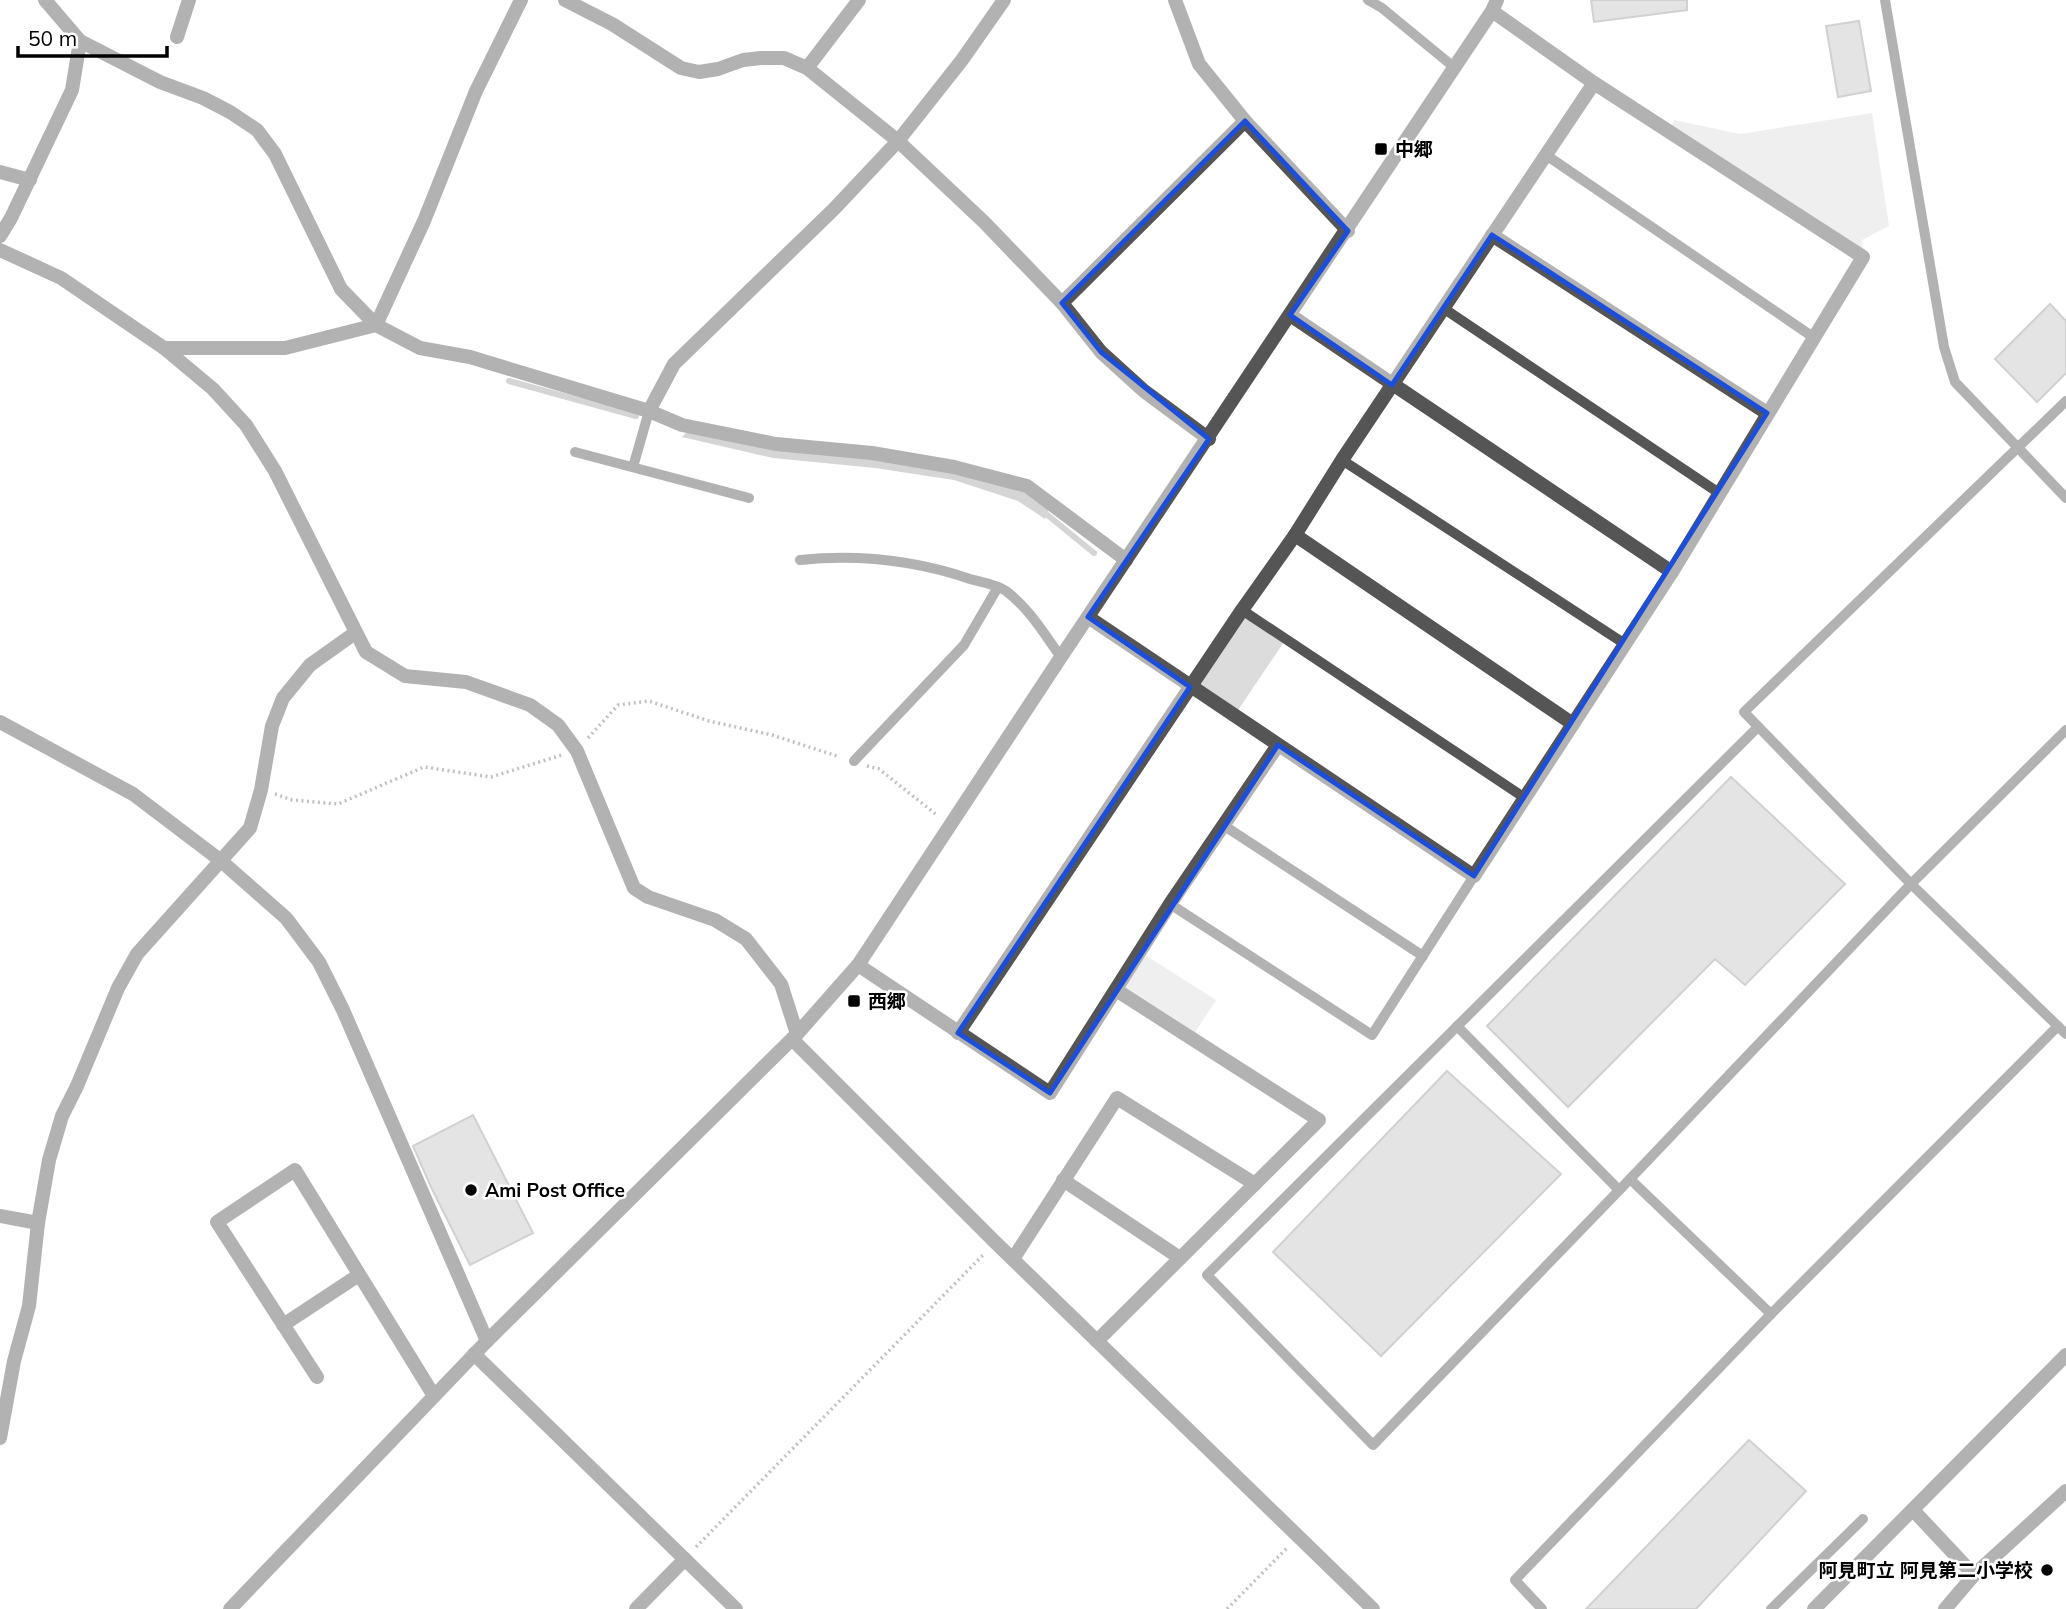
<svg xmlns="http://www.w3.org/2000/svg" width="2066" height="1609" viewBox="0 0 2066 1609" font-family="Mulish,'Noto Sans JP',sans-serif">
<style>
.green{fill:#dcdcdc}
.water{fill:#a3a3a3}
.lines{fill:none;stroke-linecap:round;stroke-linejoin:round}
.stream{stroke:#a3a3a3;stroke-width:6}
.building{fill:#c4c4c4;stroke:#999;stroke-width:2}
.path{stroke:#777;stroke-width:3.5;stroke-dasharray:2 3.5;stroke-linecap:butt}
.service{stroke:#555;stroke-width:10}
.minor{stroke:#555;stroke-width:14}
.tertiary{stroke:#555;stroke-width:14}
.marked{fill:none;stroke:#1d4ed8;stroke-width:5;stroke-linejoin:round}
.poi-dot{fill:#000;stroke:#fff;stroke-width:2.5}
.labels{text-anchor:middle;stroke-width:5;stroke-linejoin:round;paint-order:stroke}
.poi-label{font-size:19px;font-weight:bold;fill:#000;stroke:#fff;text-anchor:start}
</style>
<rect width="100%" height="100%" fill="#fff"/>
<g class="green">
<polygon points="1872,113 1889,226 1862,240 1863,254 1669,130 1674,120 1740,134"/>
<polygon points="1242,610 1286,639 1234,716 1190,687"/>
<polygon points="1140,952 1216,1000 1191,1039 1116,990"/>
</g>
<polygon class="water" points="689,430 949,470 1022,491 1049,508 1045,519 1018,501 954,480 875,468 773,458 682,437"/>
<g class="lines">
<g class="stream">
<polyline points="509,381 636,416"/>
<polyline points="1040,509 1094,553"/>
</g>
</g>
<g class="building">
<polygon points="1591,0 1687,0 1687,10 1594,22"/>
<polygon points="1859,21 1871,91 1838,97 1826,26"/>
<polygon points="2050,304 2066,321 2066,373 2037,402 1995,359"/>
<polygon points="1731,777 1845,884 1745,985 1715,959 1568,1107 1487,1026"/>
<polygon points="1447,1071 1561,1174 1381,1356 1273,1252"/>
<polygon points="473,1115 533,1233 470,1265 431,1187 413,1146"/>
<polygon points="1749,1440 1806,1491 1696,1609 1586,1609"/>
</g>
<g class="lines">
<g class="path">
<polyline points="588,738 618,705 649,701 709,721 772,735 840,757"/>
<polyline points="867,766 879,769 938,816"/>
<polyline points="275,794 292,800 338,804 424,767 491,777 562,755"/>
<polyline points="696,1547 985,1253"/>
<polyline points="1227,1609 1287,1548"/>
</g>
<g class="service">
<polyline points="1368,0 1382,8 1455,68"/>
<polyline points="1885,0 1944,347 1955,382 2066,498"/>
<polyline points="1546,155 1813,337"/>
<polyline points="1443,308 1719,493"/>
<polyline points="2066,401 1744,712 1911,884 2066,1034"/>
<polyline points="575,452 749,498"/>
<polyline points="1342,460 1625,644"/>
<polyline points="633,467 649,411"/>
<path d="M800 560C859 554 914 560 970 579 981 582 996 584 1006 591 1029 608 1044 634 1061 657"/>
<polyline points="1242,610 1525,798"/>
<polyline points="854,761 964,645 998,587"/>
<polyline points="1223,825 1423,956"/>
<polyline points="1170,904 1372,1035 1474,876"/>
<polyline points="1457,1026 1619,1190"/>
<polyline points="2058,1026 1771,1314 1630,1179 1911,884 2066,730"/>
<polyline points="1630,1179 1373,1445 1207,1275 1758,727"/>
<polyline points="1542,1609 1515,1580 1771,1314"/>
<polyline points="1771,1609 1863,1519"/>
</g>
<g class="minor">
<polyline points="565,0 612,24 681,68 699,72 718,69 743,60 761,58 784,58 807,68 898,141 984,222 1062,303 1101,352 1144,391 1209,439"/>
<polyline points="1175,0 1199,64 1245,121 1348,231"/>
<polyline points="177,37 189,0"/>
<polyline points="80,41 160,82 203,98 230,112 257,130 275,154 341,289 376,325 420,348 470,357 649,411 682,425 776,444 872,453 954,467 1027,486 1126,560"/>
<polyline points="807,68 859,0"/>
<polyline points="0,172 30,180"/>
<polyline points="1492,235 1767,413"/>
<polyline points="0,236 11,218 72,90 80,41 45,0"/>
<polyline points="0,250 61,278 164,348 213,389 246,425 275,471 366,652 405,676 466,682 530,705 558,725 577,751 634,888 648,897 715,920 746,939 781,984 797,1034"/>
<polyline points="1062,303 1245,121"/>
<polyline points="1290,315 1672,572"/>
<polyline points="376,325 424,221 476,91 521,0"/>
<polyline points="164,348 285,348 376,325"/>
<polyline points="649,411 674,364 834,209 898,141 962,60 1004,0"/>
<polyline points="1295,535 1573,724"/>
<polyline points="1088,617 1474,876 1672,572 1863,257 1594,83 1492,11"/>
<polyline points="0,722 133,794 220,860 286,918 319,962 343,1010 487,1341"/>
<polyline points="858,965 1050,1093 1170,904 1278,745"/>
<polyline points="958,1033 1242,610 1295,535 1342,460 1594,83"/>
<polyline points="792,1039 995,1242 1373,1609"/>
<polyline points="1063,1180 1180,1258"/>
<polyline points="0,1216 38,1223"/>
<polyline points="1013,1259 1117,1098 1255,1184"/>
<polyline points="283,1325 359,1275"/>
<polyline points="1097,1341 1319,1120 1116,990"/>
<polyline points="474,1354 736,1609"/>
<polyline points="317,1377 217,1222 295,1170 434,1396"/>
<polyline points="0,1438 14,1361 29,1306 38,1223 49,1160 62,1116 77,1086 118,988 137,954 250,828 261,790 272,726 283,698 310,665 355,633"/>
<polyline points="1913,1510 1974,1575"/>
<polyline points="636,1609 685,1559"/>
<polyline points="1814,1609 2066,1355"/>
<polyline points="1945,1609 1974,1575 2066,1491"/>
</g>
<polyline class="tertiary" points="230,1609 487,1341 797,1034 858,965 1061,657 1492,11 1497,0"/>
</g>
<path d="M0 0H2066V1609H0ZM1245 121 1348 231 1290 315 1392 385 1492 235 1767 413 1474 876 1278 745 1050 1093 958 1033 1190 687 1088 617 1209 439 1101 352 1062 303Z" fill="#fff" fill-opacity=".55" fill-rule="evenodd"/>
<path class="marked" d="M1245 121 1348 231 1290 315 1392 385 1492 235 1767 413 1474 876 1278 745 1050 1093 958 1033 1190 687 1088 617 1209 439 1101 352 1062 303Z"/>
<g class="poi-dot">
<rect x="1374" y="142" width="14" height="14" rx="3.5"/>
<rect x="847" y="994" width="14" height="14" rx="3.5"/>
<circle cx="471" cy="1190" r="7"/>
<circle cx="2047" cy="1570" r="7"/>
</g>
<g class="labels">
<g class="poi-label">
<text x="1395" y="156">中郷</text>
<text x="868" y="1008">西郷</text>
<text x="485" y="1197">Ami Post Office</text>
<text x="2033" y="1577" text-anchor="end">阿見町立 阿見第二小学校</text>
</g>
</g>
<path d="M18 46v10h149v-10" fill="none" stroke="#000000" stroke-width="3.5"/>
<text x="28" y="46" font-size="21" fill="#000000" stroke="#ffffff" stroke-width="5" paint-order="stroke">50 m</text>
</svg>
